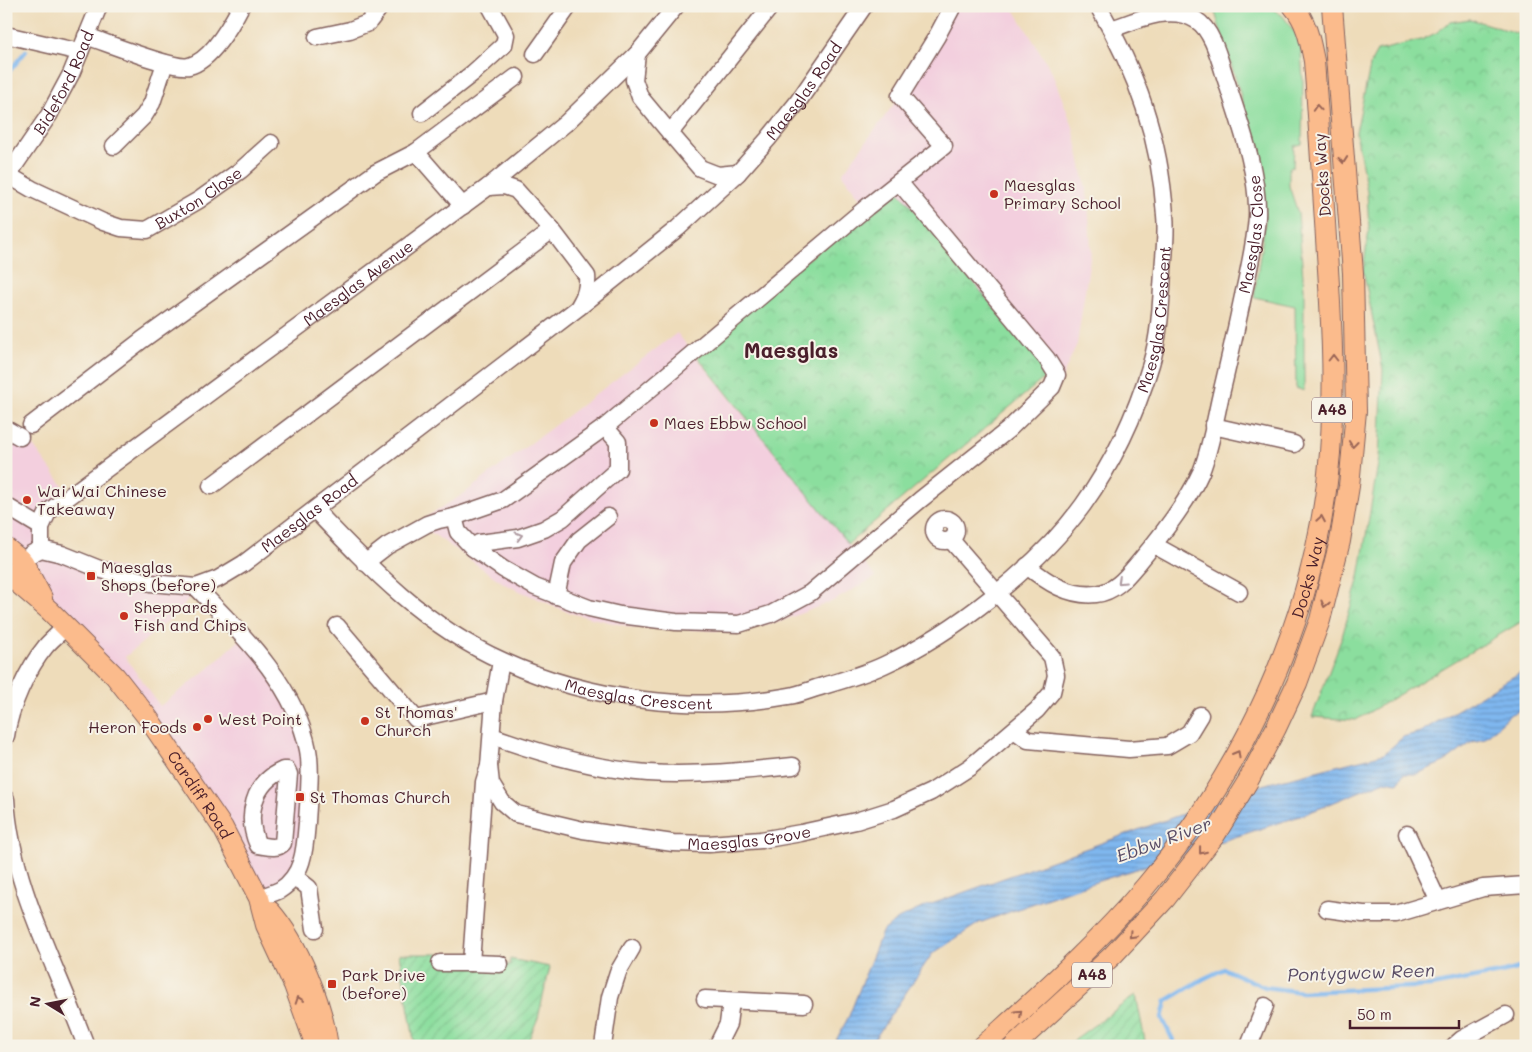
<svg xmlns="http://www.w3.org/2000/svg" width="1532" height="1052" viewBox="0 0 1532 1052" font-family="Mali,sans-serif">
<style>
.built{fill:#f3cfde}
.grass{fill:#8bde9e;stroke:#6a7e64}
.park{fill:url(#park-crowns);stroke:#6a7e64}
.garden{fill:url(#garden-furrows);stroke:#6a7e64}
.water{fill:url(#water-rules);stroke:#646b8d}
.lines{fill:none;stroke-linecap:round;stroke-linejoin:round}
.stream{stroke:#7fb7ef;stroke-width:4.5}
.minor-casing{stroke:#83615d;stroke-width:19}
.major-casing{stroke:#83615d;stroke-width:22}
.minor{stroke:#fff;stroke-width:16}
.major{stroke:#fbbb8c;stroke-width:20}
.oneway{stroke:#9a6557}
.oneway2{stroke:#ae9aa0}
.poi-dot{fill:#c8321e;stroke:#f7f3e8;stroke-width:2}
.labels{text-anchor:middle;stroke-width:4;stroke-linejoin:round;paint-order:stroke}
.shield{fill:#f7f3e8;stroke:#7e5f64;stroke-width:1}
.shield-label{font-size:15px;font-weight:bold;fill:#4a1f2b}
.street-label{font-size:16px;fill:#4a1f2b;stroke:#f7f3e8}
.poi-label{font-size:16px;fill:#4a1f2b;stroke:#f7f3e8;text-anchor:start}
.water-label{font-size:18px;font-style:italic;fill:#5a4d66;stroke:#f7f3e8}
.district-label{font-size:21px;font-weight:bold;fill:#4a1f2b;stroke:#f7f3e8}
</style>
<defs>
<pattern id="park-crowns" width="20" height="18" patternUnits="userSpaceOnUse" patternTransform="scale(1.25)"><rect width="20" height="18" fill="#8bde9e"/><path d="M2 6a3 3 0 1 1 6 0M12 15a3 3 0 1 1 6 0" fill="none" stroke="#79be88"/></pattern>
<pattern id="garden-furrows" width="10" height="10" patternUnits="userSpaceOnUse" patternTransform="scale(1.25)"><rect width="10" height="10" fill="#8bde9e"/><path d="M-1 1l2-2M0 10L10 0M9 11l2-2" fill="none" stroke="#79be88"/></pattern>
<pattern id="water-rules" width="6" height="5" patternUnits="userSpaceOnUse" patternTransform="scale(1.25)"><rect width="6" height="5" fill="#7fb7ef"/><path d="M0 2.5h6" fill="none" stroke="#6a94c2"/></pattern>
</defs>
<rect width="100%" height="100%" fill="#f7f3e8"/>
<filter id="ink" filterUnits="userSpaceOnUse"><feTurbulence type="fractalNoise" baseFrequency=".02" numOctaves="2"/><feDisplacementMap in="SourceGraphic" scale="10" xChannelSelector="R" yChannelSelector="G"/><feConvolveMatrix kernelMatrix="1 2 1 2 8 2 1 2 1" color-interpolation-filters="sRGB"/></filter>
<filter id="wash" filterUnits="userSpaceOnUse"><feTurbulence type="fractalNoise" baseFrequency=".0096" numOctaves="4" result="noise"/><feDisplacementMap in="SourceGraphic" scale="20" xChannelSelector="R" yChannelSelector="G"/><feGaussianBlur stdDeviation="1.12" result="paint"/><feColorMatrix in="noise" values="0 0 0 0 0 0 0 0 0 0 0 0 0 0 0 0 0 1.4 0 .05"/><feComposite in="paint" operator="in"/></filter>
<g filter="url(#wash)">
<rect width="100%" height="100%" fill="#eedcba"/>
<g class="built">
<polygon points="953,6 1012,6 1051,70 1073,127 1088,199 1091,252 1077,344 1061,380 1049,374 867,207 842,174 900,96"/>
<polygon points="677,333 848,544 876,577 833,601 779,622 726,631 631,627 570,613 506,585 429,531 426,517 462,495"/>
<polygon points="6,429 34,447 70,495 48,512 41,549 196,587 181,610 125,657 160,706 208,669 244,636 279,681 308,752 302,863 259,898 223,828 6,548"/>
</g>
<polygon class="grass" points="1213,6 1268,6 1283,16 1295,33 1301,50 1303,82 1302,144 1294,146 1293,167 1289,168 1289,186 1298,213 1304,289 1304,391 1296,388 1295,306 1254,297 1265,222 1263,193 1256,145"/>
<g class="park">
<polygon points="1470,19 1526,36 1526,619 1356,720 1312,717 1342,637 1359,577 1379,458 1383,370 1363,270 1369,230 1367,192 1356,132 1371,62 1377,51 1421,40 1436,33 1450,22"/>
<polygon points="896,188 1049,374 848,544 693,351"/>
</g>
<g class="garden">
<polygon points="399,954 439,954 440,962 510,965 510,959 550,967 538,1018 529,1039 518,1046 415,1046"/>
<polygon points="1136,995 1146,1046 1068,1046 1075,1039"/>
</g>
<polygon class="water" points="1526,669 1526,708 1511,714 1484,739 1472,742 1448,760 1417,774 1403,774 1398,783 1385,781 1303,815 1065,892 979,923 932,954 870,1046 833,1046 849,1016 882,932 898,919 926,906 1269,783 1384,754 1403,737 1420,732"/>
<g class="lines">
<g class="stream">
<polyline points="6,75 26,51"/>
<polyline points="1176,1046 1162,1018 1166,1001 1203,979 1224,969 1265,987 1302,992 1431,986 1505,972 1526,966"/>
</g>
</g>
</g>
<g filter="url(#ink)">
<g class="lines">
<g class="minor-casing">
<g id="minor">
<polyline points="6,35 80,52"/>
<path d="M86 36C105 42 174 70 189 66 211 61 231 25 241 6"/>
<polyline points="317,37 350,30 368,23 381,6"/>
<polyline points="535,54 569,6"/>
<polyline points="637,54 634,80 640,97 670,133 700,168 718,175 738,173"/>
<polyline points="422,113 473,73 504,45 506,35 490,6"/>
<polyline points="670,133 771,6"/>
<polyline points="114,146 144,116 152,103 165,63"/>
<polyline points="416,152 516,77"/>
<path id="s1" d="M6 174 32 189 103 222 121 228 147 230 199 200 241 170 271 143"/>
<path id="s2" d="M6 178 49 115 71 74 99 6"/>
<path d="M488 187 504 186 516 190 552 230 587 276C588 288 585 296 579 306"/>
<polyline points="31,425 142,340 375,173 416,152 463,206"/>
<polyline points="1213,426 1294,444"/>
<polyline points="6,429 20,437"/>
<polyline points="211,486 552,230"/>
<polyline points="6,506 41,527"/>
<path id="s3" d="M315 510C372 570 426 627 503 661 591 701 694 713 789 696 801 694 812 689 823 686 844 680 865 674 884 665 954 633 1038 567 1083 505 1113 463 1136 414 1151 364 1160 334 1161 303 1163 272 1164 253 1167 234 1165 215 1160 138 1137 73 1098 6"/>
<polyline points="454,517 458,532 473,548 503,569 535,587 589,608 620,615 676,622 739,624 771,614 810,593 920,500 1008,430 1052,387 1057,375 1047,359 899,182"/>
<circle cx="945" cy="530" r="11"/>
<polyline points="1154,545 1239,592"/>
<polyline points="473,548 479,543 518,538 544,529 563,518 618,469 618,442 605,427"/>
<path id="s4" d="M41 549V527L48 512 488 187 566 123 637 54 676 6"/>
<polyline points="365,563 387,546 427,524 439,520 454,517 503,500 605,427 867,207 944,146 900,96 937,36 953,6"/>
<path id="s5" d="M1027 566C1047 582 1069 597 1096 594 1116 592 1128 575 1140 561 1161 536 1188 501 1201 472 1211 447 1215 420 1221 394 1229 361 1236 329 1243 296 1249 270 1255 243 1257 217 1259 174 1239 120 1226 80 1220 62 1213 30 1196 20 1170 4 1137 20 1112 29"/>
<path id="s6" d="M14 570 31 554 41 549 62 554 102 570 151 583 196 587 218 579 243 564 578 308 678 228 738 173 768 139 797 103 864 6"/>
<path d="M196 587C242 634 295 684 308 750 312 771 308 801 307 822 305 848 304 875 280 890 274 893 266 895 259 898"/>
<polyline points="556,596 563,563 579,540 608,517"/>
<polyline points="337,626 416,719 494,701"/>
<polyline points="1014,730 1028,740 1129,749 1167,746 1189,733 1200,715"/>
<path d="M6 736C10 707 27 669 46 646 52 639 60 633 66 626"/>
<path d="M492 736C542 754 595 769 648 773 696 776 745 771 793 766"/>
<path id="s7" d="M489 766 491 784 502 802 516 814 583 830 673 843 709 844 761 840 801 833 856 821 894 809 931 792 970 767 1037 710 1052 692 1056 675 1052 657 951 540"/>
<path d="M283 770H287L289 774 283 843C277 850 266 846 258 845 245 816 253 783 283 770Z"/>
<path d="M6 799C11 885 57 966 86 1046"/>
<polyline points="1407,834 1438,901"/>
<polyline points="295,877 309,888 315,929"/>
<polyline points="1327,909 1363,914 1396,914 1483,888 1526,885"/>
<polyline points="440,963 471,963 484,782 489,766 494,701 501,661"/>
<polyline points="471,963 500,964"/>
<polyline points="705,999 804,1004"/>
<polyline points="603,1046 610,997 618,972 632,948"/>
<polyline points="717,1046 728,1024 731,1001"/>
<polyline points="1249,1046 1265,1006"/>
<polyline points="1454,1046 1462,1039 1506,1015"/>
</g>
</g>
<g class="major-casing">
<g id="major">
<polyline points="6,548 23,562 42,598"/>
<path id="s8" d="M6 573 49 610 115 676 148 718 223 828 259 898 266 925 294 985 316 1046"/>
<path d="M270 911C299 944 322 1003 328 1046"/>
<path id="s9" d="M983 1046C1039 995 1096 945 1145 887 1242 773 1312 624 1328 474 1336 401 1332 327 1327 254 1323 190 1319 125 1314 61 1310 41 1307 22 1293 6"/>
<polyline points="1014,1046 1113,955 1165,899 1215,835 1248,781 1276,728 1297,683 1320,620 1340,541 1349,486 1356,411 1353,273 1332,6"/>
</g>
</g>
<use href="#minor" class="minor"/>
<use href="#major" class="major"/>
</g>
<defs><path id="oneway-chevron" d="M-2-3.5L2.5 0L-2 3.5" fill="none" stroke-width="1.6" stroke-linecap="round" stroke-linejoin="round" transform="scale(1.25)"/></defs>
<g class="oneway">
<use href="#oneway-chevron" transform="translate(1317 108) rotate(-94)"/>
<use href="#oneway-chevron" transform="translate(1343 160) rotate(85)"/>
<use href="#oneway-chevron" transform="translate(1333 358) rotate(-90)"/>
<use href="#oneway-chevron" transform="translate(1353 444) rotate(96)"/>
<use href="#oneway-chevron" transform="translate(1321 519) rotate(-80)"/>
<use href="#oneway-chevron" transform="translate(1325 604) rotate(104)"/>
<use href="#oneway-chevron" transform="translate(1237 754) rotate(-60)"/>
<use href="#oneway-chevron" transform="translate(1202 851) rotate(128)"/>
<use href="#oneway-chevron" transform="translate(1132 935) rotate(133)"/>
<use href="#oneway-chevron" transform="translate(299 1000) rotate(-109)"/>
<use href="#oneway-chevron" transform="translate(1019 1013) rotate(-43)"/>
</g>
<g class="oneway2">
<use href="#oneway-chevron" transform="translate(519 536) rotate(-15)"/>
<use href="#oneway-chevron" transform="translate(1121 581) rotate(137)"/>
</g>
</g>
<g class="poi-dot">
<circle cx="994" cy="194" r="5"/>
<circle cx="654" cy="423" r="5"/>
<circle cx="27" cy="500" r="5"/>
<rect x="86" y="571" width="10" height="10" rx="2.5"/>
<circle cx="124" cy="616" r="5"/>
<circle cx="208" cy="719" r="5"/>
<circle cx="365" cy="721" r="5"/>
<circle cx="197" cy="727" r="5"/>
<rect x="295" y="792" width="10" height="10" rx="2.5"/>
<rect x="327" y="979" width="10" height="10" rx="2.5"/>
</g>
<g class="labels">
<g class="shield">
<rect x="1312" y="397.5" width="40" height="25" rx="4"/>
<rect x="1072" y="962.5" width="40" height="25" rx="4"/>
</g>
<g class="shield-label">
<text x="1332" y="415">A48</text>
<text x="1092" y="980">A48</text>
</g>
<g class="street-label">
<text dy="6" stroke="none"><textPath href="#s2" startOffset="112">Bideford Road</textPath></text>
<text dy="6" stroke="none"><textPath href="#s6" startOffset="984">Maesglas Road</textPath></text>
<text transform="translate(1322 175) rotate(-94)" y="6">Docks Way</text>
<text dy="6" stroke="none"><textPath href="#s1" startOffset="214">Buxton Close</textPath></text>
<text dy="6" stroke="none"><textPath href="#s5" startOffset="485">Maesglas Close</textPath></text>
<text dy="6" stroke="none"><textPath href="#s4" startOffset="424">Maesglas Avenue</textPath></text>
<text dy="6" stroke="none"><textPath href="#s3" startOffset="1095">Maesglas Crescent</textPath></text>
<text dy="6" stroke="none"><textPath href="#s6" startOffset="331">Maesglas Road</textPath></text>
<text dy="6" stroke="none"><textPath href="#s9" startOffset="580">Docks Way</textPath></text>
<text dy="6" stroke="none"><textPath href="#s3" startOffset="384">Maesglas Crescent</textPath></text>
<text dy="6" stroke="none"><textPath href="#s8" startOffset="296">Cardiff Road</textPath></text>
<text dy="6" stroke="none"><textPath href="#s7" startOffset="294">Maesglas Grove</textPath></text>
</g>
<g class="poi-label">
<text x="1004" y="191">Maesglas<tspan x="1004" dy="18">Primary School</tspan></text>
<text x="664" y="429">Maes Ebbw School</text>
<text x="37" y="497">Wai Wai Chinese<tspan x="37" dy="18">Takeaway</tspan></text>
<text x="101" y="573">Maesglas<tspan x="101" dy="18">Shops (before)</tspan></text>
<text x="134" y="613">Sheppards<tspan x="134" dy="18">Fish and Chips</tspan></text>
<text x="375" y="718">St Thomas'<tspan x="375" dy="18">Church</tspan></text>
<text x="218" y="725">West Point</text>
<text x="187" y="733" text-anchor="end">Heron Foods</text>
<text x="310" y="803">St Thomas Church</text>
<text x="342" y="981">Park Drive<tspan x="342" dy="18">(before)</tspan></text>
</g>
<g class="water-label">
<text transform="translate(1164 840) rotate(-20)" y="6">Ebbw River</text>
<text transform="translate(1361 973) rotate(-2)" y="6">Pontygwcw Reen</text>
</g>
<g class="district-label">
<text x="791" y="358">Maesglas</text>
</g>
</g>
<rect width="1532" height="1052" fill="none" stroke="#f7f3e8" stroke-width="25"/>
<g transform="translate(48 1004) rotate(280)" stroke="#f7f3e8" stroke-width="4" paint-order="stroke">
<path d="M0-4L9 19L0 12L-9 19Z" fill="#4a1f2b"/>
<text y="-8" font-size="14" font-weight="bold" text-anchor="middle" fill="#4a1f2b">N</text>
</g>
<path d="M1350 1020v8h109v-8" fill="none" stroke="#4a1f2b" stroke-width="2.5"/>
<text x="1357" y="1020" font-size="15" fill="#4a1f2b" stroke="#f7f3e8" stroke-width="4" paint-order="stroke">50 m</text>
</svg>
